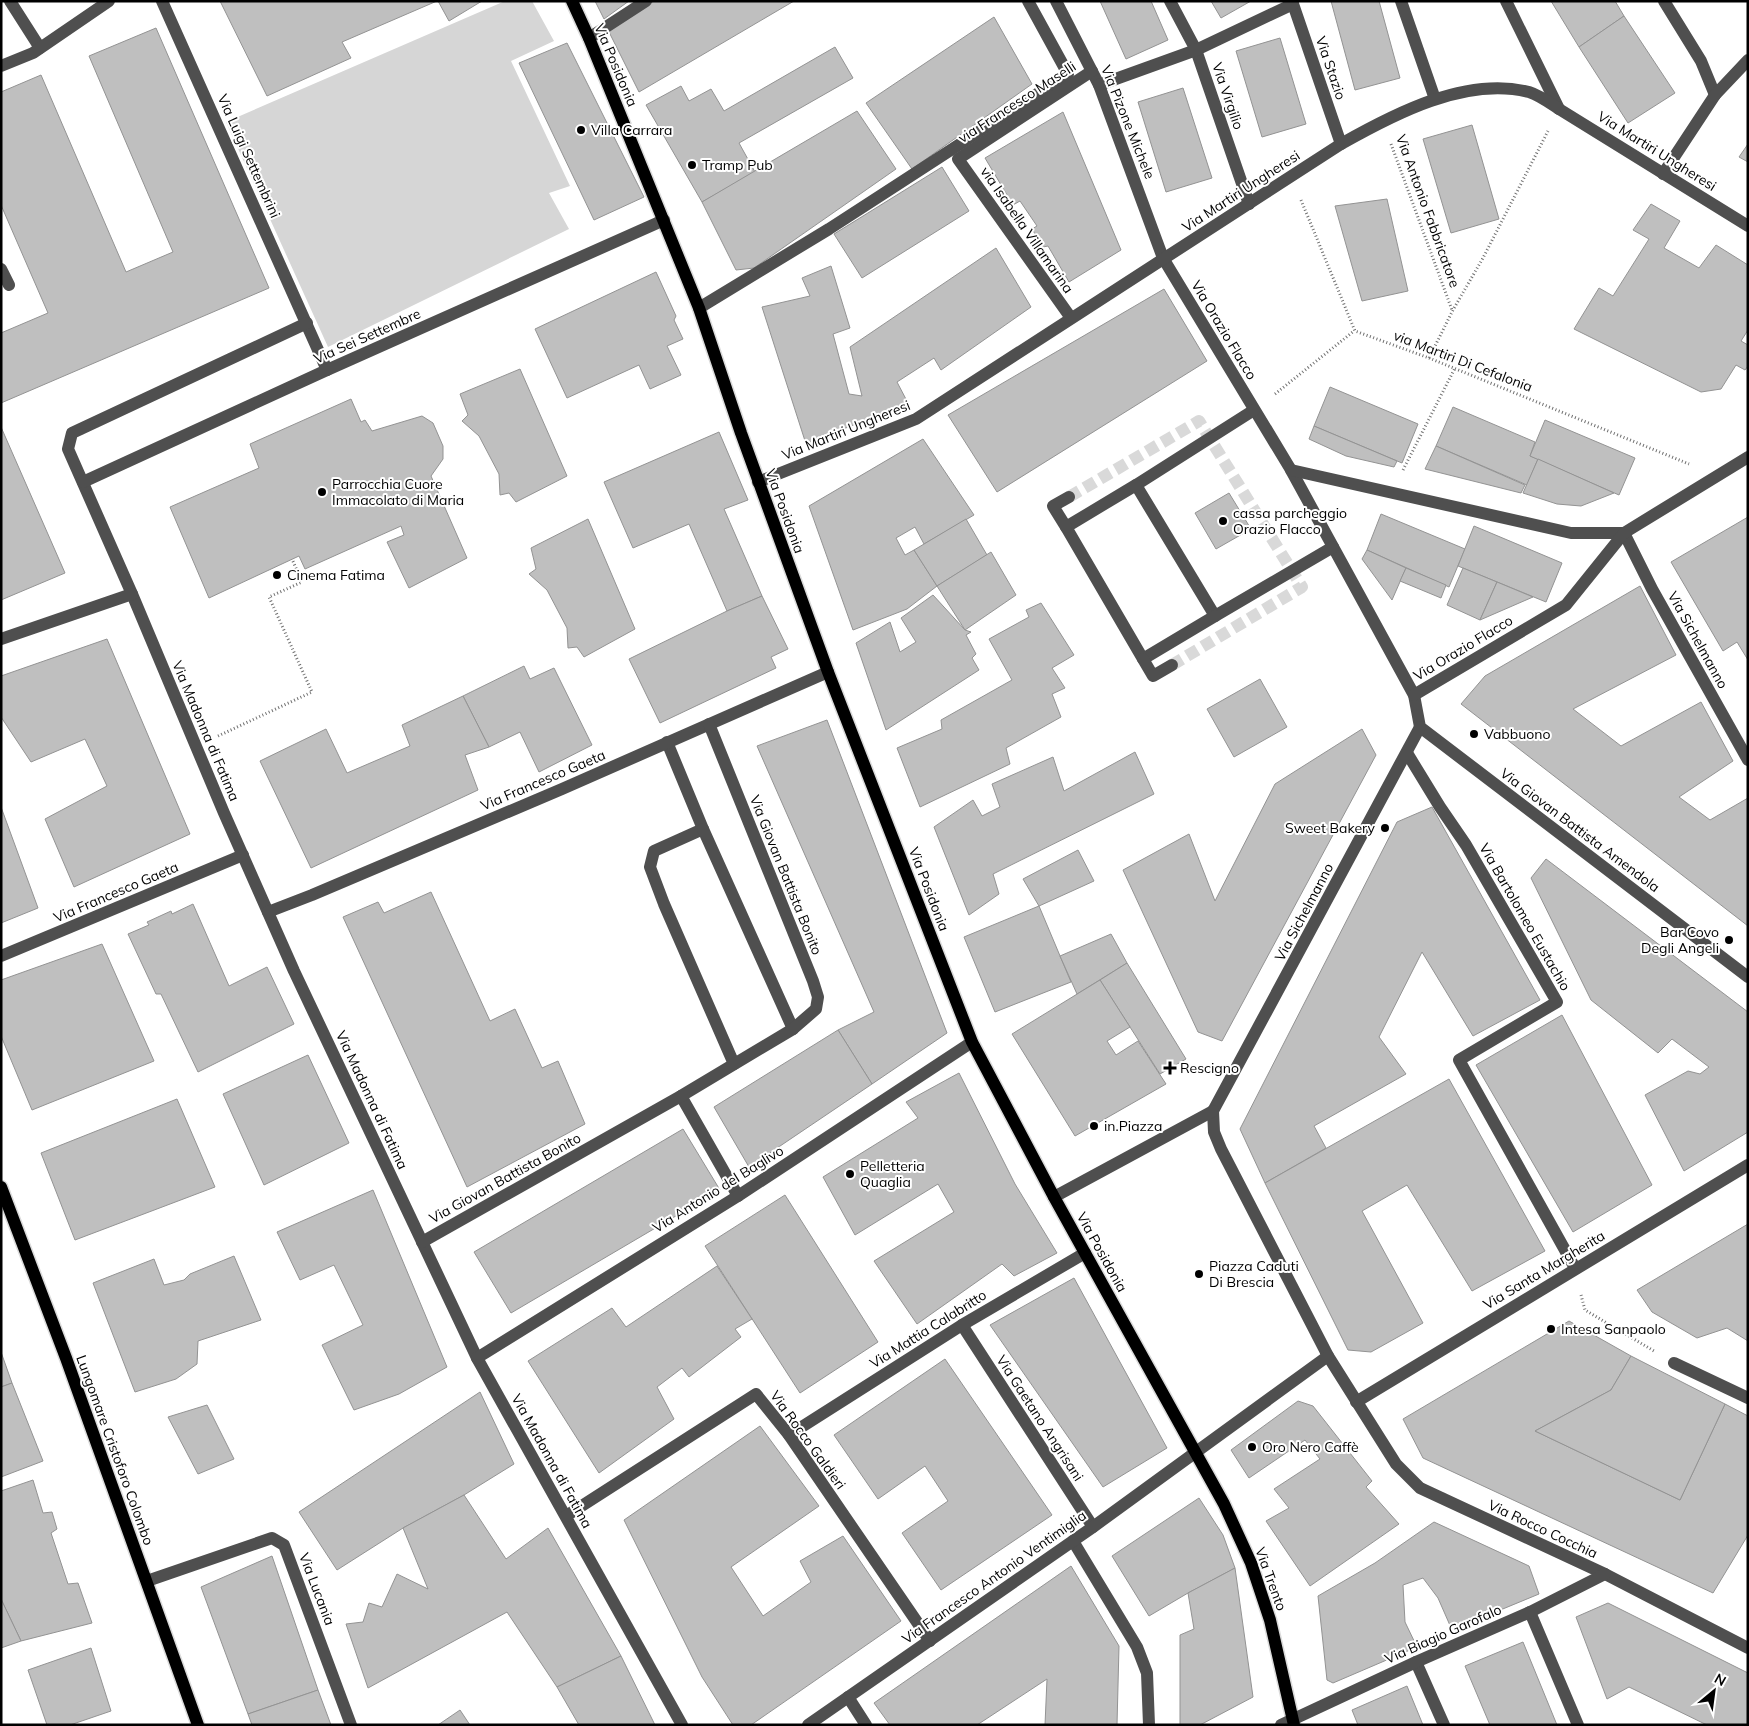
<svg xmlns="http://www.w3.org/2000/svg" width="1749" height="1726" viewBox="0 0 1749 1726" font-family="Mulish,sans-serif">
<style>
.green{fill:#d6d6d6}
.building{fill:#bfbfbf;stroke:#939393}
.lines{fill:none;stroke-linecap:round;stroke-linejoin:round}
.minor-tunnel{stroke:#d9d9d9;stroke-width:12;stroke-dasharray:12 6;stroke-linecap:butt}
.major-casing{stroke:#dbdbdb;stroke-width:15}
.path{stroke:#717171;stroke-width:3;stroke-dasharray:1 2.5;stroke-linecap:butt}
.minor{stroke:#4f4f4f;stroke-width:12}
.major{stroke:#000;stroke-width:12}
.poi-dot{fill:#000;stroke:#fff;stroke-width:2}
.labels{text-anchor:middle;stroke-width:4;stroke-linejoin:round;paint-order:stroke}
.street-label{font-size:14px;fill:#000;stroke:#fff}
.poi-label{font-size:14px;fill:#000;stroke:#fff;text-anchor:start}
</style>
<rect width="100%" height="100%" fill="#fff"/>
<polygon class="green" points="505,1 532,1 554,41 511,61 570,186 549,193 569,229 328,347 226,122"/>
<g class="building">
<polygon points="220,1 437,1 342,42 351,58 267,96"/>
<polygon points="438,1 482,1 449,21"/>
<polygon points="595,1 629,1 604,19"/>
<polygon points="654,1 794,1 639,92 607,28"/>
<polygon points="1100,1 1151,1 1168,40 1126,59"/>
<polygon points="1211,1 1251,1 1221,18"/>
<polygon points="1331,1 1379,1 1400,78 1355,90"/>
<polygon points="1551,1 1615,1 1624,16 1579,47"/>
<polygon points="1624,16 1675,93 1628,123 1579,47"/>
<polygon points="994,17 1032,84 912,169 866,103"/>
<polygon points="156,28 269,288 1,403 1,333 48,313 1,205 1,92 41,75 126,272 173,252 89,56"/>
<polygon points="1280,38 1306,124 1262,137 1236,51"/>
<polygon points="567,43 644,197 594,220 519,63"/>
<polygon points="835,47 853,78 739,143 755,172 702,202 646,105 681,86 689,101 711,89 724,111"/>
<polygon points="1183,88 1212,178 1166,192 1138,102"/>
<polygon points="857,111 896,169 754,268 736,270 702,202"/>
<polygon points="1063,112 1121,250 1069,282 1048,246 1043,247 1032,229 1037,226 1020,201 1013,205 985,158"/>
<polygon points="1472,125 1499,219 1451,233 1423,139"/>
<polygon points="1748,144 1748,162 1739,157"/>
<polygon points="942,167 969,211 862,278 834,234"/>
<polygon points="1387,199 1408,291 1362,301 1335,206"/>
<polygon points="1651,204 1680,221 1664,248 1699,268 1716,245 1748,265 1748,330 1741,341 1748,345 1748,366 1745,370 1736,365 1721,389 1701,392 1574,329 1599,288 1613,296 1649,239 1633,230"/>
<polygon points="996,248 1031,307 941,370 934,358 897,382 908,403 806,444 762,307 810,296 802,278 831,266 850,328 833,334 849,394 862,396 850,347"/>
<polygon points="656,272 676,316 674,320 683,339 667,346 681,375 650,389 639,365 567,398 535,329"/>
<polygon points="1164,289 1207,361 997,492 948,415"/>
<polygon points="520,369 567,476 516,502 509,493 500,495 499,474 479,436 462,421 468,415 460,394"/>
<polygon points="1330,387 1418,424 1402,463 1314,426"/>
<polygon points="351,399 361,422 365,420 372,431 422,416 433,423 443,446 443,459 431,476 467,558 409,588 387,542 404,535 401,526 305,569 299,556 209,598 170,507 259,468 250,444"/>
<polygon points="1453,407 1535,442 1530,456 1538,459 1527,485 1436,446"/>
<polygon points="1545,420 1635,458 1619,495 1530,456"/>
<polygon points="1314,426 1397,461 1394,467 1346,456 1309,439"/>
<polygon points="1,427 65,573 1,600"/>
<polygon points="719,432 748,500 724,509 762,596 727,611 689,524 633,548 604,482"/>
<polygon points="923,439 974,515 924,544 915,527 896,538 905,555 914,550 937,586 907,609 853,630 809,506"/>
<polygon points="1436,446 1525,485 1521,493 1425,469"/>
<polygon points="1538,459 1614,493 1581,506 1557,504 1523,493"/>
<polygon points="1229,493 1251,529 1216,549 1195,513"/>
<polygon points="1381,514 1465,549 1449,587 1367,550"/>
<polygon points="1748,517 1748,660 1737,642 1723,651 1671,562"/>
<polygon points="588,519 635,629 584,657 577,647 568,648 567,628 547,590 529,574 536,569 531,548"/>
<polygon points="966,519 987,555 937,586 914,550"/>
<polygon points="1474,526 1562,563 1546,602 1458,566"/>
<polygon points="1367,550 1406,568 1392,600 1362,559"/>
<polygon points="991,552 1016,595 965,630 937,586"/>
<polygon points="1406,568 1446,585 1441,598 1400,581"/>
<polygon points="1463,568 1497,582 1480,620 1447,605"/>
<polygon points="1497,582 1533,597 1480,620"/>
<polygon points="1640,586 1676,655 1573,709 1621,746 1701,702 1733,761 1679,797 1710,820 1748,798 1748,926 1461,704 1485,676"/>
<polygon points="933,595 965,630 971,632 966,635 976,654 972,658 979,670 886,730 856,643 890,622 900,652 916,642 901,618"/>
<polygon points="762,596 788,649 771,657 776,668 660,723 629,659 727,611"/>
<polygon points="1041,603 1074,655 1052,668 1065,688 1052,694 1061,717 1006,748 1010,764 920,807 897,748 942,729 941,720 1012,680 989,639 1029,617 1026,610"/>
<polygon points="107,639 190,834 74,887 45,819 107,786 85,739 31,762 1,717 1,676"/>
<polygon points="524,666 530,679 554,668 592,745 539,772 520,732 489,747 463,696"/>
<polygon points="1260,679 1287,727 1234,757 1207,709"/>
<polygon points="463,696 489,747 465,755 478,790 311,868 260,761 326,729 347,773 410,746 402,725"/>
<polygon points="827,720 947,1033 872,1084 838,1030 874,1012 757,746"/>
<polygon points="1362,729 1376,755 1222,1041 1198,1032 1123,870 1189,834 1215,901 1275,784"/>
<polygon points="1135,752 1154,794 993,874 999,894 969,915 934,827 973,800 982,816 1000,807 992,784 1053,757 1064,791"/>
<polygon points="1,807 38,908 1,923"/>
<polygon points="1432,807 1540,1000 1473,1036 1422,952 1379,1037 1406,1074 1314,1126 1326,1148 1265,1183 1240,1129 1397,822"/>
<polygon points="1078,850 1094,881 1039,906 1023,879"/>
<polygon points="1546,859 1748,1012 1748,1132 1684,1171 1645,1095 1688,1071 1700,1074 1709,1067 1672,1039 1658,1053 1591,1000 1531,878"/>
<polygon points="431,892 490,1021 515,1009 542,1068 558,1061 585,1124 467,1187 343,917 378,902 384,913"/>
<polygon points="193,904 229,986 267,967 294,1024 198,1072 161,994 156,994 128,934 149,925 147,922 171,911 172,914"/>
<polygon points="1039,906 1071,982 995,1012 964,937"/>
<polygon points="1111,934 1127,963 1077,994 1060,956"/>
<polygon points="102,944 154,1061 32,1110 1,1036 1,980"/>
<polygon points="1127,963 1186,1059 1160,1074 1100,980"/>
<polygon points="1100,980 1130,1027 1107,1041 1116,1055 1138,1041 1166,1084 1075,1136 1012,1034"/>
<polygon points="1562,1015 1652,1185 1573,1232 1476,1065"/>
<polygon points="838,1030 872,1084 749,1167 714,1107"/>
<polygon points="308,1055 349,1143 264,1185 223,1094"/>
<polygon points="959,1073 1015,1184 1057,1253 1014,1276 1002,1264 917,1324 874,1261 954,1212 938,1184 855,1235 823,1177 918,1118 906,1102"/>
<polygon points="1449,1079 1545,1251 1472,1291 1407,1185 1362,1211 1423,1323 1371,1352 1348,1350 1265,1183"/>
<polygon points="177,1099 215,1187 75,1240 41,1153"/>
<polygon points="683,1129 720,1190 511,1313 474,1252"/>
<polygon points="373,1190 447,1367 399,1394 354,1410 322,1345 363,1325 334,1265 300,1280 277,1232"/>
<polygon points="785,1195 878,1342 800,1393 705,1246"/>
<polygon points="1748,1224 1748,1341 1727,1328 1697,1338 1652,1312 1637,1290"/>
<polygon points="234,1256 261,1320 198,1341 197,1364 176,1379 135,1392 93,1283 154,1259 164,1285 184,1280 190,1274"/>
<polygon points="717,1266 752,1319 735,1329 741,1337 689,1377 682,1368 657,1387 674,1419 599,1473 528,1361 612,1308 626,1327"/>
<polygon points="1074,1278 1167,1448 1103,1487 990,1325"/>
<polygon points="1569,1321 1631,1356 1611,1390 1535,1431 1680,1500 1725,1404 1748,1416 1748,1535 1713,1593 1423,1458 1403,1419"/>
<polygon points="1,1352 12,1383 1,1387"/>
<polygon points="1631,1356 1725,1404 1680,1500 1535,1431 1611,1390"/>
<polygon points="945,1359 1052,1515 941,1590 902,1533 948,1501 925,1466 878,1499 834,1435"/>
<polygon points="12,1383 43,1461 1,1477 1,1387"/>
<polygon points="480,1392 514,1464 464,1495 403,1528 337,1570 299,1512"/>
<polygon points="1298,1401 1313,1406 1372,1481 1366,1487 1399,1524 1310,1586 1266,1521 1289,1508 1274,1489 1320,1459 1305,1440 1249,1478 1231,1450"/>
<polygon points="207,1405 234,1459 198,1474 168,1417"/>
<polygon points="760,1426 819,1506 731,1567 763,1616 811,1582 800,1561 843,1536 901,1621 751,1725 733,1725 702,1677 624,1520"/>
<polygon points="33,1480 43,1513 52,1512 57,1529 51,1533 68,1584 78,1583 92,1623 21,1641 1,1599 1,1491"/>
<polygon points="464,1495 506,1559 548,1528 621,1656 557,1687 507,1612 368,1688 346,1624 363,1622 369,1603 382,1607 397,1574 428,1589 403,1528"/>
<polygon points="1199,1498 1223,1535 1235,1568 1188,1593 1149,1616 1112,1556"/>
<polygon points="1434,1522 1529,1566 1539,1594 1452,1630 1438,1598 1423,1578 1403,1585 1405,1622 1417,1647 1333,1683 1327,1680 1318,1596 1375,1563"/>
<polygon points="272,1556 318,1690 248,1714 201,1587"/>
<polygon points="1071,1566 1119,1646 1117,1725 1045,1725 1047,1679 977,1725 890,1725 874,1703"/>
<polygon points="1235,1568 1253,1697 1200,1725 1180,1725 1180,1635 1194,1629 1188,1593"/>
<polygon points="1,1599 21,1641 1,1648"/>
<polygon points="1608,1603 1748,1673 1748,1725 1707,1725 1629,1687 1607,1699 1576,1617"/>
<polygon points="1523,1642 1557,1725 1490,1725 1465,1666"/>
<polygon points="91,1648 111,1711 70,1725 47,1725 28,1670"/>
<polygon points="621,1656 655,1725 579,1725 557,1687"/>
<polygon points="1407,1686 1423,1725 1358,1725 1352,1710"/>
<polygon points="318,1690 331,1725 252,1725 248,1714"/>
<polygon points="460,1710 470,1725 438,1725"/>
</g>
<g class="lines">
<polyline class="minor-tunnel" points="1069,497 1199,421 1302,587 1172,665"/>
<g class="major-casing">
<g id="major">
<polyline points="572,1 589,38 699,308 741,433 828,672 972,1042 1054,1197 1224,1504 1251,1563 1270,1620 1294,1725"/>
<polyline points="1,1187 66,1358 198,1725"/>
</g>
</g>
<g class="path">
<polyline points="1391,144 1452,310"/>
<polyline points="1301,200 1355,331 1429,358 1689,464"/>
<polyline points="1429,358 1453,310 1483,258 1548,131"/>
<polyline points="1275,394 1354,331"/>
<polyline points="1403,470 1455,368"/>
<polyline points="218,736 312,692 269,597 302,582 292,559"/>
<polyline points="1581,1295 1585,1310 1654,1351"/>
</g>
<g class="minor">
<polyline points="10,1 40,48"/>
<polyline points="162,1 327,370"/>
<polyline points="1056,1 1099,85 1163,258 1291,470 1414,695 1420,727 1748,977"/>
<polyline points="1170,1 1196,50 1249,204"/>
<polyline points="1292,1 1341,144"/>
<polyline points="1401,1 1435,99"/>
<polyline points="1506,1 1559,109"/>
<polyline points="1664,1 1701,61 1715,95"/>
<polyline points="589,38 646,1"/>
<polyline points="1,66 33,53 109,1"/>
<polyline points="1099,85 1196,50 1293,4"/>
<polyline points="1663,174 1715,95 1748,60"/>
<polyline points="1,269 9,285"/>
<polyline points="699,308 829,229 1068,74 1028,1"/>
<polyline points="1071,318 958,159 1092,71"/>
<polyline points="307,323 72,433 68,449 132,594 224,813 294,971 477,1358 682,1725"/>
<polyline points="1254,410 1136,485 1215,616 1333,547"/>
<polyline points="1291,470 1571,533 1624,533"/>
<polyline points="83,482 327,370 664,220"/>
<path d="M758 482 916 419 1341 144C1394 114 1466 76 1529 92 1539 95 1550 103 1559 109L1748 226"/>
<polyline points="1136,485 1066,527 1143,659 1215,616"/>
<polyline points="1066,527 1053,506 1069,497"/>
<polyline points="1624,533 1652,589 1748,760"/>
<polyline points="1,639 132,594"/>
<polyline points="1143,659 1153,676 1172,665"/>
<polyline points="1414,695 1566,605 1624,533 1748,457"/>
<polyline points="667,742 703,829 654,851 650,867 664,904 734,1064"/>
<polyline points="1407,753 1440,807 1466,845 1557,1002 1459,1060 1575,1268"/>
<polyline points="703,829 793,1029"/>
<polyline points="268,912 312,895 562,789 828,672"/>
<polyline points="1,956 243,855"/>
<polyline points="681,1096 738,1196"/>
<polyline points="1213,1111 1214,1132 1221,1149 1328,1356 1396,1464 1420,1488 1605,1574 1748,1648"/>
<polyline points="1213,1111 1420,727"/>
<polyline points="1054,1197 1213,1111"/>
<polyline points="422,1242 681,1096 793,1029 816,1009 818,997 813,981 709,724"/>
<polyline points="962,1325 1093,1527"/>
<polyline points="477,1358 738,1196 972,1042"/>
<polyline points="1674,1363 1748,1398"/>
<polyline points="1356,1402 1748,1165"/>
<polyline points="789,1435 962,1325 1085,1253"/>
<polyline points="566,1516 756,1394 789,1435 930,1641"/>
<polyline points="1073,1541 1137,1647 1147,1673 1149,1725"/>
<polyline points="147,1581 272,1538 284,1545 351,1725"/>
<polyline points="1530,1612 1578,1725"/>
<polyline points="1416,1662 1444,1725"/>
<polyline points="848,1697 866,1725"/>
<polyline points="808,1725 1093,1527 1328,1356"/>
<polyline points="1281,1725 1416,1662 1530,1612 1605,1574"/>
</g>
<use href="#major" class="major"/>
</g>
<g class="poi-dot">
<circle cx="581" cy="130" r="5"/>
<circle cx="692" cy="165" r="5"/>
<circle cx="322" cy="492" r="5"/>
<circle cx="1223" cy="521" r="5"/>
<circle cx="277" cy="575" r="5"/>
<circle cx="1474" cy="734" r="5"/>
<circle cx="1385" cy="828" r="5"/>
<circle cx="1729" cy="940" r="5"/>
<path d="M1167.5 1060.5h5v5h5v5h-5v5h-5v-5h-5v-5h5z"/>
<circle cx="1094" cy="1126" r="5"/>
<circle cx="850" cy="1174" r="5"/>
<circle cx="1199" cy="1274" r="5"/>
<circle cx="1551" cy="1329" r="5"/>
<circle cx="1252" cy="1447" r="5"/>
</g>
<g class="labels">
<g class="street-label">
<text transform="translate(616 65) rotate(67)" y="5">Via Posidonia</text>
<text transform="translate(1331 68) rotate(71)" y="5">Via Stazio</text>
<text transform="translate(1228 96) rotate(71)" y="5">Via Virgilio</text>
<text transform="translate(1017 102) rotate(-33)" y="5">via Francesco Maselli</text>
<text transform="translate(1128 122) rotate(68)" y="5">Via Pizone Michele</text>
<text transform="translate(1657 151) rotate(32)" y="5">Via Martiri Ungheresi</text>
<text transform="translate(249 156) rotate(66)" y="5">Via Luigi Settembrini</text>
<text transform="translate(1241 191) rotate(-33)" y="5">Via Martiri Ungheresi</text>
<text transform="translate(1428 211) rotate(70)" y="5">Via Antonio Fabbricatore</text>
<text transform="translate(1027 230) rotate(55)" y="5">via Isabella Villamarina</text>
<text transform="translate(1224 330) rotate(59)" y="5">Via Orazio Flacco</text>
<text transform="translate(367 336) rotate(-24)" y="5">Via Sei Settembre</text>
<text transform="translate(1463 361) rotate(21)" y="5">via Martiri Di Cefalonia</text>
<text transform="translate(846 430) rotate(-22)" y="5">Via Martiri Ungheresi</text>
<text transform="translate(785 511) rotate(70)" y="5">Via Posidonia</text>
<text transform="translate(1698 640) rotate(61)" y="5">Via Sichelmanno</text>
<text transform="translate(1463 648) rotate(-31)" y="5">Via Orazio Flacco</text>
<text transform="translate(206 731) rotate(67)" y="5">Via Madonna di Fatima</text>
<text transform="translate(543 780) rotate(-23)" y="5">Via Francesco Gaeta</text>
<text transform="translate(1580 830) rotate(37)" y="5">Via Giovan Battista Amendola</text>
<text transform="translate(786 875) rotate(68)" y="5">Via Giovan Battista Bonito</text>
<text transform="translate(929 889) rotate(69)" y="5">Via Posidonia</text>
<text transform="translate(116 892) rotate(-23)" y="5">Via Francesco Gaeta</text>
<text transform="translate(1304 912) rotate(-62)" y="5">Via Sichelmanno</text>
<text transform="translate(1525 917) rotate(60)" y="5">Via Bartolomeo Eustachio</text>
<text transform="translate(372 1100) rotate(65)" y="5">Via Madonna di Fatima</text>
<text transform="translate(505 1178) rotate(-29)" y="5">Via Giovan Battista Bonito</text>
<text transform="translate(718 1189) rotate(-32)" y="5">Via Antonio del Baglivo</text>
<text transform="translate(1102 1252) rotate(61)" y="5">Via Posidonia</text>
<text transform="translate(1544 1270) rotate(-31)" y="5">Via Santa Margherita</text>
<text transform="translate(928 1329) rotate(-32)" y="5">Via Mattia Calabritto</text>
<text transform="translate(1040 1418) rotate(57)" y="5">Via Gaetano Angrisani</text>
<text transform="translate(808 1440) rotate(54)" y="5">Via Rocco Galdieri</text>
<text transform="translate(115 1450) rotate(70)" y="5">Lungomare Cristoforo Colombo</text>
<text transform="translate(552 1461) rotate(61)" y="5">Via Madonna di Fatima</text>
<text transform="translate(1543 1529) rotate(25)" y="5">Via Rocco Cocchia</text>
<text transform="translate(994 1577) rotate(-35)" y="5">Via Francesco Antonio Ventimiglia</text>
<text transform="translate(1271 1579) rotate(70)" y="5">Via Trento</text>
<text transform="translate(317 1589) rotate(69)" y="5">Via Lucania</text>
<text transform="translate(1443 1634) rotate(-24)" y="5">Via Biagio Garofalo</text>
</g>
<g class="poi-label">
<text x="591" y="135">Villa Carrara</text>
<text x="702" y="170">Tramp Pub</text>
<text x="332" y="489">Parrocchia Cuore<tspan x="332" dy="16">Immacolato di Maria</tspan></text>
<text x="1233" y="518">cassa parcheggio<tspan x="1233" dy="16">Orazio Flacco</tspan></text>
<text x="287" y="580">Cinema Fatima</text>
<text x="1484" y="739">Vabbuono</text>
<text x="1375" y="833" text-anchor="end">Sweet Bakery</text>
<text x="1719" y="937" text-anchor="end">Bar Covo<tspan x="1719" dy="16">Degli Angeli</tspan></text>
<text x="1180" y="1073">Rescigno</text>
<text x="1104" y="1131">in.Piazza</text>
<text x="860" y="1171">Pelletteria<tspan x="860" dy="16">Quaglia</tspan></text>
<text x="1209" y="1271">Piazza Caduti<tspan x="1209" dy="16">Di Brescia</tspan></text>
<text x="1561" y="1334">Intesa Sanpaolo</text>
<text x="1262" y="1452">Oro Nero Caffè</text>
</g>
</g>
<rect width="1749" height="1726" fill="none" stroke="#000000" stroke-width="5"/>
<g transform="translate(1714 1691) rotate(29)" stroke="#ffffff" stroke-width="4" paint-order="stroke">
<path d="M0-4L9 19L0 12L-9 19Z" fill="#000000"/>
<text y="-8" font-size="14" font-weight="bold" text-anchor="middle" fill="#000000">N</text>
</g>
</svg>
